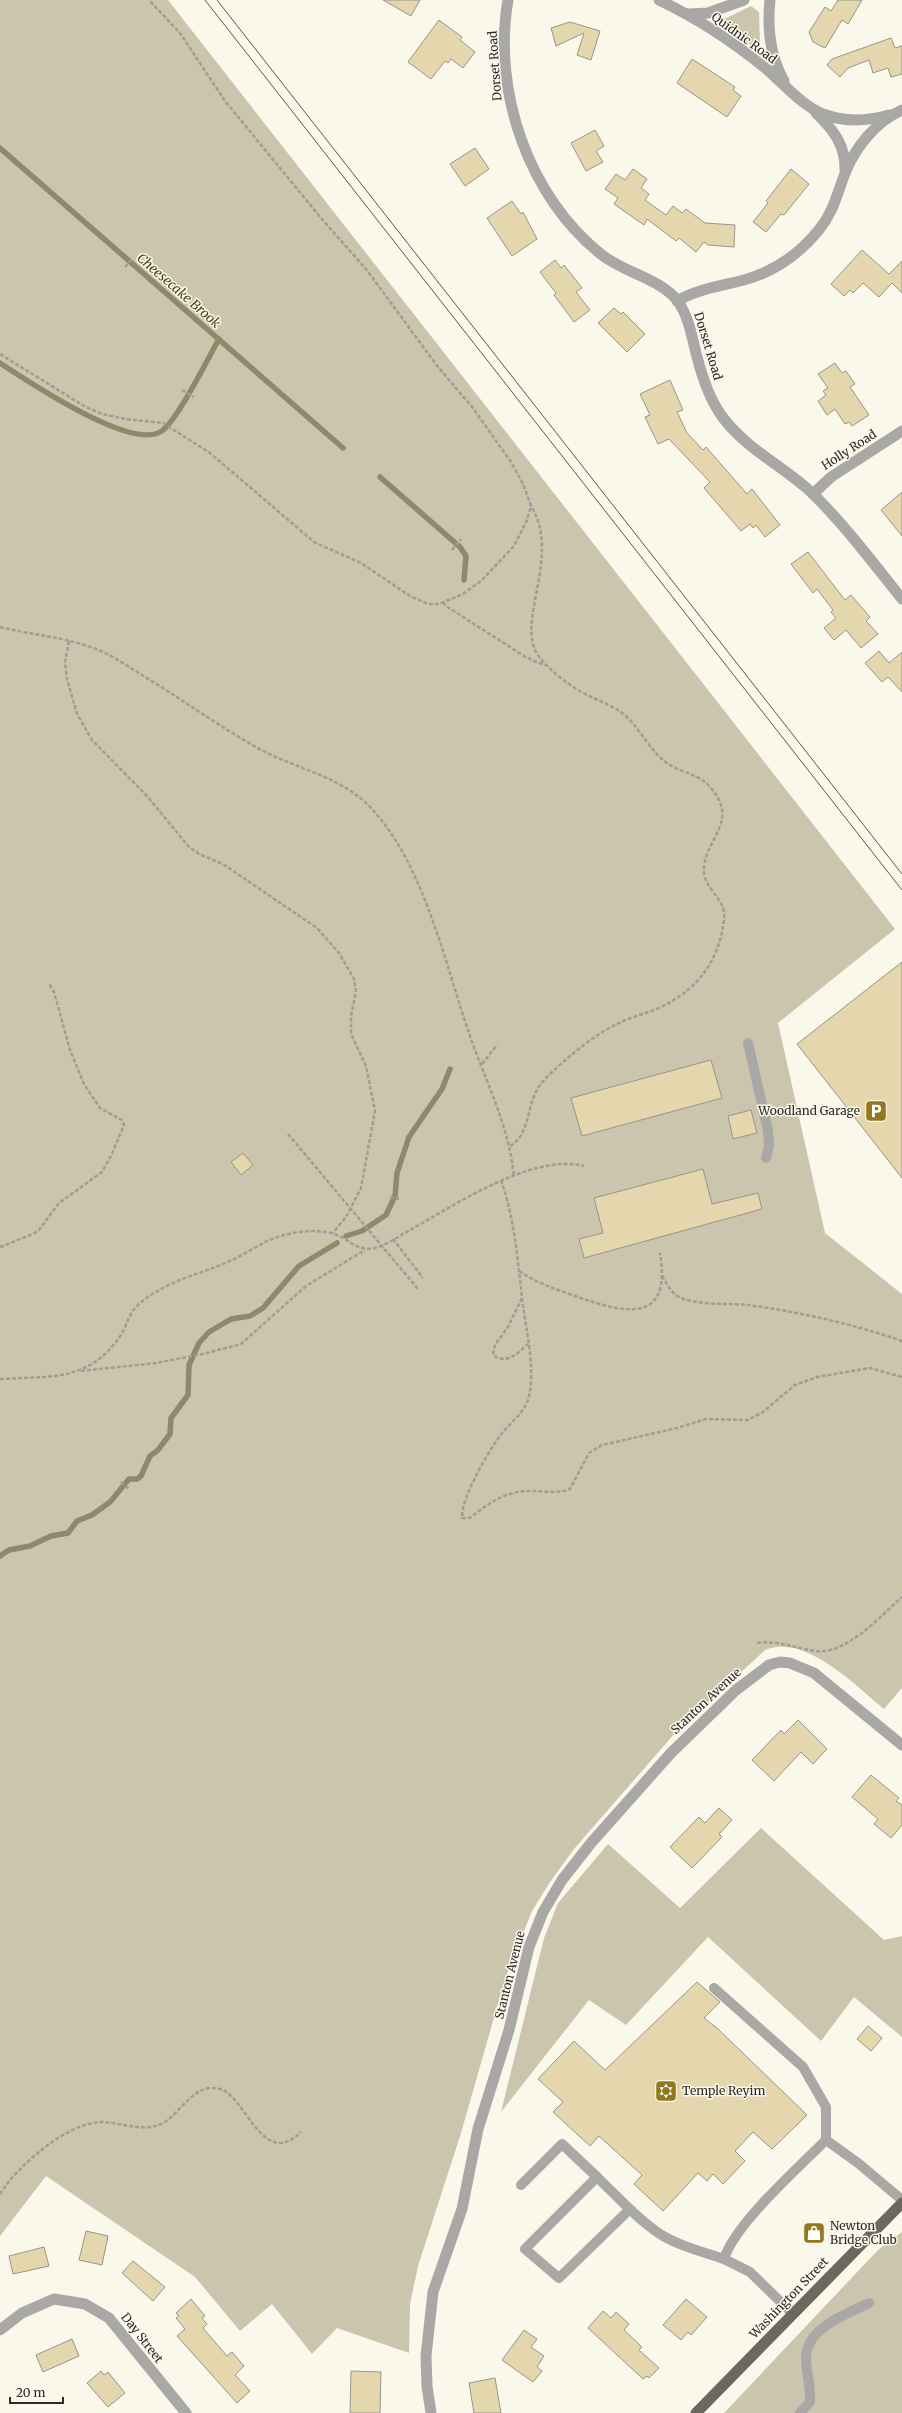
<svg xmlns="http://www.w3.org/2000/svg" width="902" height="2413" viewBox="0 0 902 2413" font-family="Merriweather,serif">
<style>
.green{fill:#ccc5ad}
.lines{fill:none;stroke-linecap:round;stroke-linejoin:round}
.stream{stroke:#90886b;stroke-width:5.5}
.building{fill:#e4d7ae;stroke:#98958a}
.path{stroke:#9f9d94;stroke-width:2.5;stroke-dasharray:4 2;stroke-linecap:butt}
.service{stroke:#aaa8a4;stroke-width:10}
.minor{stroke:#aaa8a4;stroke-width:11}
.primary{stroke:#6b6860;stroke-width:11}
.tram{stroke:#5a5852;stroke-width:1}
.path-bridge{stroke:#9f9d94;stroke-width:2.5;stroke-dasharray:4 2;stroke-linecap:butt}
.labels{text-anchor:middle;stroke-width:3;stroke-linejoin:round;paint-order:stroke}
.street-label{font-size:12px;fill:#2b2a26;stroke:#faf7eb}
.poi-label{font-size:12px;fill:#2b2a26;stroke:#faf7eb;text-anchor:start}
.water-label{font-size:13px;font-style:italic;fill:#4e410f;stroke:#faf7eb}
</style>
<rect width="100%" height="100%" fill="#faf7eb"/>
<g class="green">
<path d="M0 0H168L895 929 778 1023 825 1233 902 1294V1688L884 1709C856 1686 805 1633 765 1650L675 1733 574 1849 550 1882 532 1911 505 1979 461 2133 418 2266 410 2304 409 2353 337 2328 312 2354 272 2304 240 2331 195 2277 46 2176 0 2236Z"/>
<polygon points="751,6 759,12 760,43 756,47 752,46 722,25 720,21"/>
<polygon points="761,1828 884,1940 902,1936 902,2037 854,1997 821,2041 708,1937 626,2025 589,2000 501,2112 544,1938 558,1903 608,1844 680,1908"/>
<polygon points="902,2232 902,2413 724,2413 878,2250"/>
</g>
<g class="lines">
<g class="stream">
<polyline points="0,148 343,448"/>
<path d="M0 363C26 380 135 454 163 430 179 417 207 360 219 339"/>
<polyline points="380,477 460,547 466,556 464,580"/>
<polyline points="346,1236 362,1231 386,1215 395,1196 397,1173 409,1137 442,1089 450,1069"/>
<polyline points="0,1556 9,1550 30,1546 51,1536 68,1533 77,1521 92,1515 110,1502 129,1479 137,1479 141,1476 150,1456 158,1450 170,1434 171,1418 188,1395 189,1365 199,1343 209,1332 231,1319 250,1316 263,1308 299,1266 337,1243"/>
</g>
</g>
<g class="building">
<polygon points="383,0 420,0 411,16"/>
<polygon points="838,0 862,0 848,24 842,20 825,48 813,42 809,32 825,7 831,11"/>
<polygon points="439,20 462,37 460,40 475,52 463,68 451,59 448,63 445,61 431,79 408,62"/>
<polygon points="570,22 600,31 591,60 577,55 584,33 556,46 551,28"/>
<polygon points="891,38 895,48 902,46 902,74 891,77 888,68 873,73 869,60 848,68 840,77 827,65 832,59"/>
<polygon points="692,59 735,87 733,90 741,96 727,117 677,83"/>
<polygon points="595,130 604,146 596,151 603,162 586,171 571,143"/>
<polygon points="475,148 489,169 465,186 450,164"/>
<polygon points="633,169 647,179 641,188 649,194 645,200 666,215 673,206 682,213 686,209 705,223 735,225 734,247 708,245 704,242 696,252 679,238 676,241 647,219 644,225 614,204 618,198 605,189 616,174 625,180"/>
<polygon points="791,169 809,184 784,215 781,214 766,232 753,222 768,203 766,201"/>
<polygon points="512,201 521,214 523,212 537,239 512,256 487,218"/>
<polygon points="862,250 889,274 902,261 902,293 892,283 879,297 863,283 853,293 850,290 844,296 831,284"/>
<polygon points="555,260 561,268 564,265 582,288 576,292 590,310 574,322 554,295 556,293 540,272"/>
<polygon points="614,308 621,314 623,312 645,334 627,352 598,323"/>
<polygon points="835,363 842,373 846,371 855,384 850,387 869,415 852,426 849,422 845,424 835,409 827,415 818,401 826,395 823,391 828,388 818,374"/>
<polygon points="670,380 683,410 677,412 687,433 703,450 706,447 747,494 752,489 780,525 765,537 756,525 753,528 750,524 741,531 704,488 710,482 669,439 658,444 645,417 650,415 640,394"/>
<polygon points="902,492 902,536 881,510"/>
<polygon points="808,552 845,600 851,595 870,617 866,621 878,634 861,648 846,630 834,640 824,628 836,618 831,612 833,610 817,589 813,593 791,564"/>
<polygon points="879,651 889,663 902,652 902,692 888,677 882,682 865,663"/>
<polygon points="902,962 902,1178 797,1044"/>
<polygon points="711,1060 722,1098 582,1136 571,1098"/>
<polygon points="751,1110 757,1133 733,1139 728,1116"/>
<polygon points="243,1153 253,1165 241,1175 231,1162"/>
<polygon points="703,1169 712,1204 758,1193 762,1209 584,1258 579,1239 603,1233 594,1198"/>
<polygon points="798,1720 827,1749 813,1764 801,1752 774,1781 752,1760 781,1730 784,1734"/>
<polygon points="871,1775 899,1798 896,1801 902,1805 902,1825 891,1838 874,1824 878,1819 852,1797"/>
<polygon points="719,1808 732,1820 719,1834 722,1837 692,1868 670,1847 699,1817 705,1823"/>
<polygon points="697,1982 720,2002 704,2018 718,2029 807,2115 772,2149 753,2132 735,2151 745,2161 723,2184 713,2174 707,2181 698,2173 663,2211 634,2184 642,2175 599,2136 590,2146 553,2112 563,2102 538,2079 574,2041 605,2070"/>
<polygon points="868,2026 882,2038 871,2051 857,2039"/>
<polygon points="86,2231 108,2236 102,2265 79,2260"/>
<polygon points="44,2247 49,2266 13,2274 9,2256"/>
<polygon points="133,2261 165,2287 153,2301 122,2273"/>
<polygon points="191,2299 205,2316 202,2318 207,2324 203,2328 227,2356 232,2352 244,2366 235,2375 250,2391 237,2403 177,2336 185,2329 176,2318 179,2316 176,2313"/>
<polygon points="686,2299 707,2317 691,2335 688,2332 681,2340 663,2325"/>
<polygon points="603,2311 611,2318 616,2312 629,2324 624,2330 642,2347 639,2350 659,2368 649,2378 647,2376 643,2379 588,2328"/>
<polygon points="524,2330 537,2339 531,2347 544,2356 537,2367 542,2371 533,2382 502,2360"/>
<polygon points="72,2339 79,2356 43,2372 36,2355"/>
<polygon points="101,2371 104,2375 108,2372 125,2393 108,2407 87,2383"/>
<polygon points="351,2371 381,2372 380,2413 350,2413"/>
<polygon points="495,2378 501,2413 474,2413 469,2383"/>
</g>
<g class="lines">
<g class="path">
<polyline points="125,267 132,259"/>
<polyline points="0,354 84,406 102,414 125,419 163,423 210,453 314,542 361,563 410,596 428,604 439,604 463,594 482,580 514,546 527,520 531,506 523,484 511,462 473,408 438,367 366,269 321,218 225,101 180,33 149,0"/>
<polyline points="182,390 194,397"/>
<polyline points="452,550 461,539"/>
<polyline points="443,602 446,606 524,656 536,662 546,665"/>
<path d="M0 627C32 635 65 637 96 649 112 655 127 666 142 675 180 698 217 725 256 747 294 769 340 775 371 808 424 864 445 964 470 1036 487 1085 508 1123 514 1176"/>
<polyline points="69,641 65,662 67,679 77,714 92,740 147,796 189,847 199,854 223,864 317,928 339,953 354,979 356,991 351,1016 351,1034 366,1066 375,1111 361,1188 346,1217 333,1233"/>
<polyline points="482,1064 497,1045"/>
<path d="M510 1146C528 1136 527 1111 535 1094 538 1086 544 1080 550 1074 570 1055 594 1035 619 1023 633 1016 649 1013 663 1006 699 988 719 960 724 920 727 897 702 890 704 867 707 837 739 821 711 788 700 774 681 773 667 763 651 752 642 732 628 718 617 707 601 702 587 695 570 686 549 671 538 655 515 622 562 556 531 506"/>
<path d="M501 1180C515 1220 518 1264 523 1306 527 1333 536 1374 528 1400 523 1414 511 1422 502 1433 489 1450 461 1498 462 1518H470C490 1502 507 1490 533 1491 545 1491 559 1494 570 1489L589 1453 602 1445 677 1428 706 1419 748 1420 763 1412 795 1385 817 1377 870 1368 902 1377"/>
<polyline points="390,1197 399,1199"/>
<polyline points="393,1239 423,1278"/>
<polyline points="0,1247 33,1234 39,1230 59,1203 102,1172 111,1156 124,1125 122,1120 100,1108 84,1084 70,1050 54,992 49,984"/>
<path d="M519 1271C537 1283 557 1290 578 1297 626 1314 672 1324 660 1253"/>
<path d="M662 1276C667 1284 671 1293 679 1297 699 1306 727 1303 748 1305 800 1312 853 1324 902 1341"/>
<path d="M522 1298 508 1327 495 1345 493 1355C507 1365 518 1353 528 1344"/>
<polyline points="81,1371 156,1363 203,1354 241,1344 306,1286 365,1250"/>
<path d="M0 1379C52 1376 89 1382 121 1335 126 1327 128 1316 135 1308 140 1302 149 1296 156 1292 180 1277 207 1272 232 1260 245 1254 258 1245 272 1239 289 1232 316 1228 334 1234 350 1239 356 1252 375 1248 388 1244 399 1236 410 1230 455 1205 532 1153 584 1166"/>
<polyline points="121,1482 129,1489"/>
<path d="M757 1643C778 1640 795 1648 815 1651 847 1655 880 1616 902 1597"/>
<path d="M0 2194C17 2166 69 2121 103 2122 122 2123 145 2133 163 2123 182 2112 194 2082 220 2089 247 2097 262 2170 301 2132"/>
</g>
<g class="service">
<polyline points="748,1043 768,1131 769,1146 766,1158"/>
<polyline points="714,1988 803,2067 826,2107 826,2140"/>
<polyline points="521,2185 562,2144 597,2177"/>
<path d="M630 2209 559 2278 525 2249 597 2177C617 2196 637 2219 660 2234 679 2246 703 2252 724 2259"/>
<path d="M792 2313 750 2272 724 2259C735 2224 798 2168 826 2140L858 2163 902 2200"/>
<path d="M800 2413 810 2402C811 2386 806 2371 806 2356 808 2327 847 2314 869 2303"/>
</g>
<g class="minor">
<path d="M508 0C492 91 529 198 602 255 625 273 658 278 677 300 689 316 692 338 697 357 703 379 710 401 724 419 748 450 783 466 811 492 844 524 873 563 902 599"/>
<path d="M659 0C697 18 732 41 764 67 782 82 801 105 823 114 844 122 868 121 889 115"/>
<path d="M770 0C767 28 770 56 784 81"/>
<polyline points="688,14 708,13 744,0"/>
<path d="M816 113C833 129 846 146 845 170"/>
<path d="M677 301C698 289 721 286 744 280 773 272 799 254 818 231 834 212 837 193 846 171 856 146 877 121 902 110"/>
<polyline points="813,494 831,477 902,431"/>
<polyline points="0,2330 22,2313 54,2299 85,2304 109,2318 186,2413"/>
<polyline points="431,2413 427,2386 426,2356 433,2292 462,2209 478,2129 509,2030 529,1947 543,1912 562,1880 591,1843 671,1753 736,1690 769,1665 780,1662 790,1663 814,1673 902,1745"/>
</g>
<polyline class="primary" points="696,2413 902,2203"/>
<g class="tram">
<polyline points="205,0 902,890"/>
<polyline points="217,0 902,874"/>
</g>
<polyline class="path-bridge" points="288,1134 418,1289"/>
</g>
<defs>
<g id="parking-square" transform="scale(1.15)"><rect x="-9" y="-9" width="18" height="18" rx="4" fill="#91781e" stroke="#faf7eb"/><path d="M-3.5-5.5H1a3.5 3.5 0 0 1 0 7H-1V5.5H-3.5ZM-1-3.4V-.6H.8a1.4 1.4 0 0 0 0-2.8Z" fill="#fff"/></g>
<g id="synagogue-square" transform="scale(1.15)"><rect x="-9" y="-9" width="18" height="18" rx="4" fill="#91781e" stroke="#faf7eb"/><path d="M0-6.5L5.6 3.2H-5.6ZM0 6.5L5.6-3.2H-5.6Z" fill="#fff"/></g>
<g id="shop-square" transform="scale(1.15)"><rect x="-9" y="-9" width="18" height="18" rx="4" fill="#91781e" stroke="#faf7eb"/><path d="M-5-2.5h2.3a2.7 3.5 0 0 1 5.4 0H5L5.5 6h-11ZM-1.5-2.5h3a1.5 2.3 0 0 0-3 0Z" fill="#fff"/></g>
</defs>
<g fill-rule="evenodd">
<use href="#parking-square" x="876" y="1111"/>
<use href="#synagogue-square" x="666" y="2091"/>
<use href="#shop-square" x="814" y="2233"/>
</g>
<g class="labels">
<g class="street-label">
<text transform="translate(744 38) rotate(36)" y="4">Quidnic Road</text>
<text transform="translate(495 66) rotate(-94)" y="4">Dorset Road</text>
<text transform="translate(708 346) rotate(73)" y="4">Dorset Road</text>
<text transform="translate(849 450) rotate(-33)" y="4">Holly Road</text>
<text transform="translate(706 1701) rotate(-43)" y="4">Stanton Avenue</text>
<text transform="translate(510 1975) rotate(-76)" y="4">Stanton Avenue</text>
<text transform="translate(789 2298) rotate(-46)" y="4">Washington Street</text>
<text transform="translate(142 2338) rotate(52)" y="4">Day Street</text>
</g>
<g class="poi-label">
<text x="860" y="1115" text-anchor="end">Woodland Garage</text>
<text x="682" y="2095">Temple Reyim</text>
<text x="830" y="2230">Newton<tspan x="830" dy="14">Bridge Club</tspan></text>
</g>
<g class="water-label">
<text transform="translate(179 290) rotate(41)" y="5">Cheesecake Brook</text>
</g>
</g>
<path d="M10 2397v6h53v-6" fill="none" stroke="#2b2a26" stroke-width="2"/>
<text x="16" y="2397" font-size="12" fill="#2b2a26" stroke="#faf7eb" stroke-width="3" paint-order="stroke">20 m</text>
</svg>
